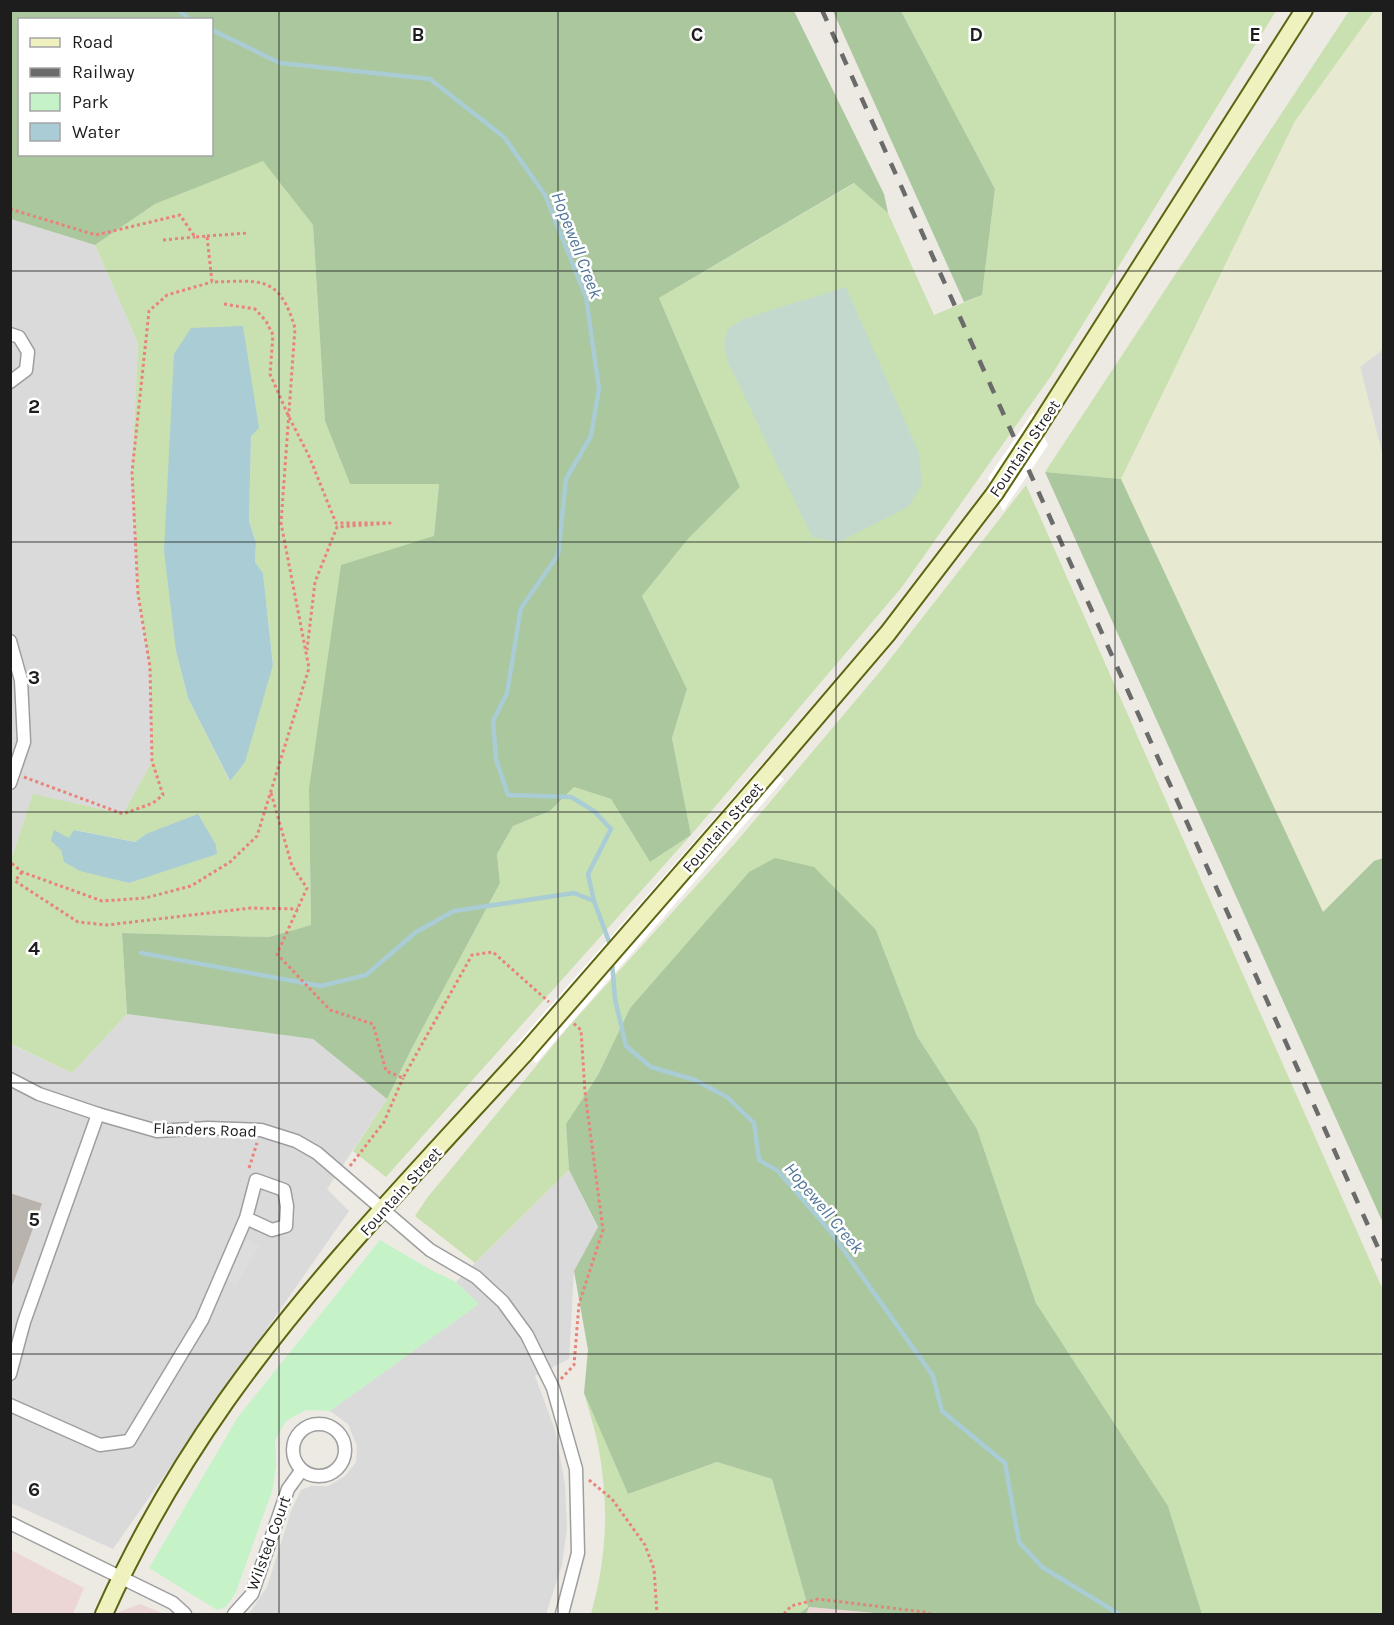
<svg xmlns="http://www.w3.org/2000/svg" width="1394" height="1625" viewBox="0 0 1394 1625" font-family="Karla,sans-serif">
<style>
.residential{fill:#dbdada}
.commercial{fill:#ecd5d5}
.farmland{fill:#e8e9d1}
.grass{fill:#c9e1b0;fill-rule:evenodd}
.forest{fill:#aac79e;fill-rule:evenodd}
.wetland{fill:#c3d9ce}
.park{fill:#c6f2c8}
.parking{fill:#ddd}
.water{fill:#a9ccd5}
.pier{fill:#fff}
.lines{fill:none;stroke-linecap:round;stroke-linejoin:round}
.stream{stroke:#a9ccd5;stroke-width:4.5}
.building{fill:#b9b3ad;stroke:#bcb1a8;stroke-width:1.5}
.minor-casing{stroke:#9e9e9e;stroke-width:15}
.secondary-casing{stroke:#5e6512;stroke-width:20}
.path{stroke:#e8837a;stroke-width:3;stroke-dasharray:3 3;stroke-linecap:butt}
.minor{stroke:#fff;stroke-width:12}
.secondary{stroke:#eff1be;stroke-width:16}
.rail{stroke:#6b6b6b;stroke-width:4.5;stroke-dasharray:12 12;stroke-linecap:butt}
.secondary-bridge-casing{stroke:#5e6512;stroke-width:20;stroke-linecap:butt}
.secondary-bridge{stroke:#eff1be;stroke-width:16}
.grid{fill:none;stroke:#1d1d1d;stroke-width:1.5;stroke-opacity:0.55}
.labels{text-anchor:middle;stroke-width:5;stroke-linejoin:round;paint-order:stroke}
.street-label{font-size:16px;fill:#1d1d1d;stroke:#fff}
.water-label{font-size:18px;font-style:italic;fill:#537799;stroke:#fff}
.grid-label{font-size:20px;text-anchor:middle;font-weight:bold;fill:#1d1d1d;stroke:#fff;stroke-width:5;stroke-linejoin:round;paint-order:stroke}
</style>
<rect width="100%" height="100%" fill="#edeae4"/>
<g class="residential">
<polygon points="11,219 95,245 138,343 132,472 138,594 150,667 152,761 123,814 33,795 11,860"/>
<polygon points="1383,349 1383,460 1360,367"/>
<polygon points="127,1014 313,1039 387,1099 327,1189 349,1211 113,1549 11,1503 10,1044 72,1073"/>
<polygon points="569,1170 598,1228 574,1271 569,1359 535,1376 555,1430 565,1484 567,1528 562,1565 546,1614 249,1614 267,1587 291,1511 301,1490 311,1486 328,1486 345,1476 356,1462 357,1446 348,1424 330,1411 478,1304 456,1282"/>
</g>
<g class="commercial">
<polygon points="11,1550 84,1588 73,1614 11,1614"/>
<polygon points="140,1604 164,1614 118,1614 119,1612"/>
<polygon points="808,1607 886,1614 806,1614"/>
</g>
<polygon class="farmland" points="1374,11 1383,11 1383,349 1360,367 1384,460 1383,858 1374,861 1323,912 1121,479 1295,121"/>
<g class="grass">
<polygon points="901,11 1276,11 1051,376 902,587 691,835 386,1177 353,1151 387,1099 412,1048 500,883 497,854 513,826 550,811 574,787 611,799 650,862 691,835 672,738 687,689 642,596 688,539 740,487 659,298 855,183 888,213 934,315 982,295 995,189"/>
<polygon points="1349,11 1374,11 1295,121 1121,479 1045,472"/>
<path d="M263 160 313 225 325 421 350 484H439L434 536 309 789 311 925 269 937 122 933 127 1014 72 1073 11 1044V860L33 794 123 814 152 761 150 667 138 594 132 472 138 343 95 245 155 204ZM243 326 251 436 249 521 256 543 255 562 263 573 273 664 229 780 188 698 176 651ZM75 830 135 842 146 834 217 853 129 883 80 870 64 862 61 850Z"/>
<polygon points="1026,485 1383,1290 1383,1614 1202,1614 1168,1506 1036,1303 977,1129 917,1036 876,930 749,872 630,1008 598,1075 566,1124 569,1170 475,1263 415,1216 427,1198 569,1026 737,841 883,668"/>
<path d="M584 1393 628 1494 717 1462 772 1479 808 1607 798 1614H591C606 1559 609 1513 600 1456 597 1435 590 1414 584 1393Z"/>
</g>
<g class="forest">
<path d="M10 11H794L884 194 888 213 854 183 659 298 740 487 688 539 642 596 687 689 672 738 691 835 650 862 611 799 574 787 550 811 513 826 497 854 500 883 412 1048 387 1099 313 1039 127 1014 122 933 269 937 311 925 309 789 341 565 434 536 439 484H350L325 421 313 225 263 161 155 204 95 245 11 219ZM20 20H212V154H20Z"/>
<polygon points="833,11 901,11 995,189 982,295 964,302"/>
<polygon points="1045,472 1121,479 1323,912 1374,861 1383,858 1383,1223"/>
<polygon points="775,858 814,867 876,930 917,1036 977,1129 1036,1303 1168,1506 1202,1614 886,1614 809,1607 806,1614 798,1614 808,1607 772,1479 717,1462 628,1494 584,1393 588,1350 574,1271 598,1227 569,1170 566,1124 598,1075 630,1008 749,872"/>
</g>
<polygon class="wetland" points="846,287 919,453 922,485 908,507 839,542 812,537 727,360 724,342 728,329 743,319"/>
<polygon class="park" points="380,1240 431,1270 456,1282 479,1304 330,1411 306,1410 286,1421 275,1440 276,1465 273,1488 236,1592 226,1607 217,1610 149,1568 238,1417"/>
<polygon class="parking" points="247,1239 259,1246 236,1286 224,1279"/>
<g class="water">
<polygon points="243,326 259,428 251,436 249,521 256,543 255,562 263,573 273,665 245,762 230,781 188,698 176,651 164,551 174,354 191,328"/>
<polygon points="198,814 216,845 217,854 129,883 80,871 64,862 61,850 51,841 54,830 69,838 74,830 135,842 146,834"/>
</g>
<g class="pier">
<polygon points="1033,412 1048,445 1003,511 988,478"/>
<polygon points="764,762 784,779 536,1063 516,1045"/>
</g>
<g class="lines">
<g class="stream">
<polyline points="178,10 191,20"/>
<polyline points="212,30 280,63 430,79 504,137 545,195 586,297 599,389 591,436 566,479 558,555 521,608 507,693 493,721 496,759 508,795 571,797 594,811 611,829 588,874 594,901 611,947"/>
<polyline points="141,953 321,986 366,975 416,932 454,911 574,893 594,901"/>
<polyline points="612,962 615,999 626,1046 651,1067 695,1080 727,1097 754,1123 759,1160 778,1171 830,1231 933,1376 942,1411 1005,1463 1019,1542 1042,1567 1119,1614"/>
</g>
</g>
<polygon class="building" points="10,1194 41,1204 12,1284 10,1284"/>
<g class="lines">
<g class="minor-casing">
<g id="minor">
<polyline points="10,334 19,337 28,352 26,370 10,382"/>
<polyline points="10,641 21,680 24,742 10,783"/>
<polyline points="10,1079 39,1094 98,1114 157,1131 208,1128 261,1130 296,1141 317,1153 430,1250 476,1277 503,1302 527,1335 553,1388 576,1469 578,1553 562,1614"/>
<polyline points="10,1374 24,1322 98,1114"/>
<polyline points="10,1405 100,1445 129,1441 202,1320 246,1218 256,1180 284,1190 287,1206 286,1226 272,1230 246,1218"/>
<circle cx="319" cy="1450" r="26"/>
<polyline points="10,1523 173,1603 185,1614"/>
<polyline points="234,1614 252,1594 288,1489 301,1471"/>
</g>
</g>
<g class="secondary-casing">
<g id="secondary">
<polyline points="1039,426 1304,10"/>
<polyline points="772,769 888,633 995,493"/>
<path d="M104 1614C137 1540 179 1468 226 1401 313 1278 423 1165 525 1053"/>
</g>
</g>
<g class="path">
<path d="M10 209 96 235 180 215 195 237 207 236 212 282C260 281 279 274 295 328L281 523 309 668 257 836 230 862 191 886 145 898 102 901 22 872 10 862"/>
<polyline points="207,236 248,233"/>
<polyline points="163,240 195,237"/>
<polyline points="224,304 255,309 266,321 273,335 270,374 288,415 309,456 336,523 390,523 337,527 315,582 307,650"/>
<polyline points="24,777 123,814 153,803 163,795 152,761 150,667 138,594 132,472 149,311 167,295 212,282"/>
<polyline points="271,793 292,866 307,888 277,954 330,1010 373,1024 386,1071 403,1078 472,955 493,952 549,1002"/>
<polyline points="22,872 15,881 78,922 107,925 251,908 298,909"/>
<polyline points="350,1166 384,1122 403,1078"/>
<polyline points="249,1168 257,1143"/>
<polyline points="561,1379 574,1365 579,1304 603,1230 585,1092 581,1030 572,1022"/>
<polyline points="589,1480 612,1499 645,1545 654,1569 657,1614"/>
<polyline points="784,1614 791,1606 818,1599 924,1612 931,1614"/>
</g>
<use href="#minor" class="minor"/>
<use href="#secondary" class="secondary"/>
<polyline class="rail" points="822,10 1384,1261"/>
<g class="secondary-bridge-casing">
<g id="secondary-bridge">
<polyline points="995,493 1039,426"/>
<polyline points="525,1053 772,769"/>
</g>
</g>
<use href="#secondary-bridge" class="secondary-bridge"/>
</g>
<path class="grid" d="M279 10V1614M558 10V1614M836 10V1614M1115 10V1614M10 271H1384M10 542H1384M10 812H1384M10 1083H1384M10 1354H1384"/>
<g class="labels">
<g class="street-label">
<text transform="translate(1024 448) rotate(-56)" y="6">Fountain Street</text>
<text transform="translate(722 827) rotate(-49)" y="6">Fountain Street</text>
<text transform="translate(205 1129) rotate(2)" y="6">Flanders Road</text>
<text transform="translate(400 1191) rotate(-48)" y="6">Fountain Street</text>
<text transform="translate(268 1543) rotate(-70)" y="6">Wilsted Court</text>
</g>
<g class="water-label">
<text transform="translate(577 245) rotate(69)" y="6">Hopewell Creek</text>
<text transform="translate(824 1208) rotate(50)" y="6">Hopewell Creek</text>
</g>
</g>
<g class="grid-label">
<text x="418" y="41">B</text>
<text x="697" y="41">C</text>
<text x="976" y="41">D</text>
<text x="1255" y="41">E</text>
<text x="34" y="413">2</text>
<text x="34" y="684">3</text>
<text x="34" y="955">4</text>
<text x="34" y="1226">5</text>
<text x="34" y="1496">6</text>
</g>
<rect width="1394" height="1625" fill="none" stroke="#1d1d1d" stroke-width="24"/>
<rect x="18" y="18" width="195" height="138" fill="#ffffff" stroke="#a5a5a5" stroke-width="1.5"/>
<rect x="30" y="38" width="30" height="9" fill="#eff1be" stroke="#a5a5a5" stroke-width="1.5"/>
<text x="72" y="48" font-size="18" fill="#1d1d1d">Road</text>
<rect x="30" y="68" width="30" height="9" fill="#6b6b6b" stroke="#a5a5a5" stroke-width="1.5"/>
<text x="72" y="78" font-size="18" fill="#1d1d1d">Railway</text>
<rect x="30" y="93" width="30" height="18" fill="#c6f2c8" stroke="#a5a5a5" stroke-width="1.5"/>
<text x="72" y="108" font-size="18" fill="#1d1d1d">Park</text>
<rect x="30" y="123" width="30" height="18" fill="#a9ccd5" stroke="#a5a5a5" stroke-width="1.5"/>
<text x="72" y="138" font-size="18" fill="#1d1d1d">Water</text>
</svg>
